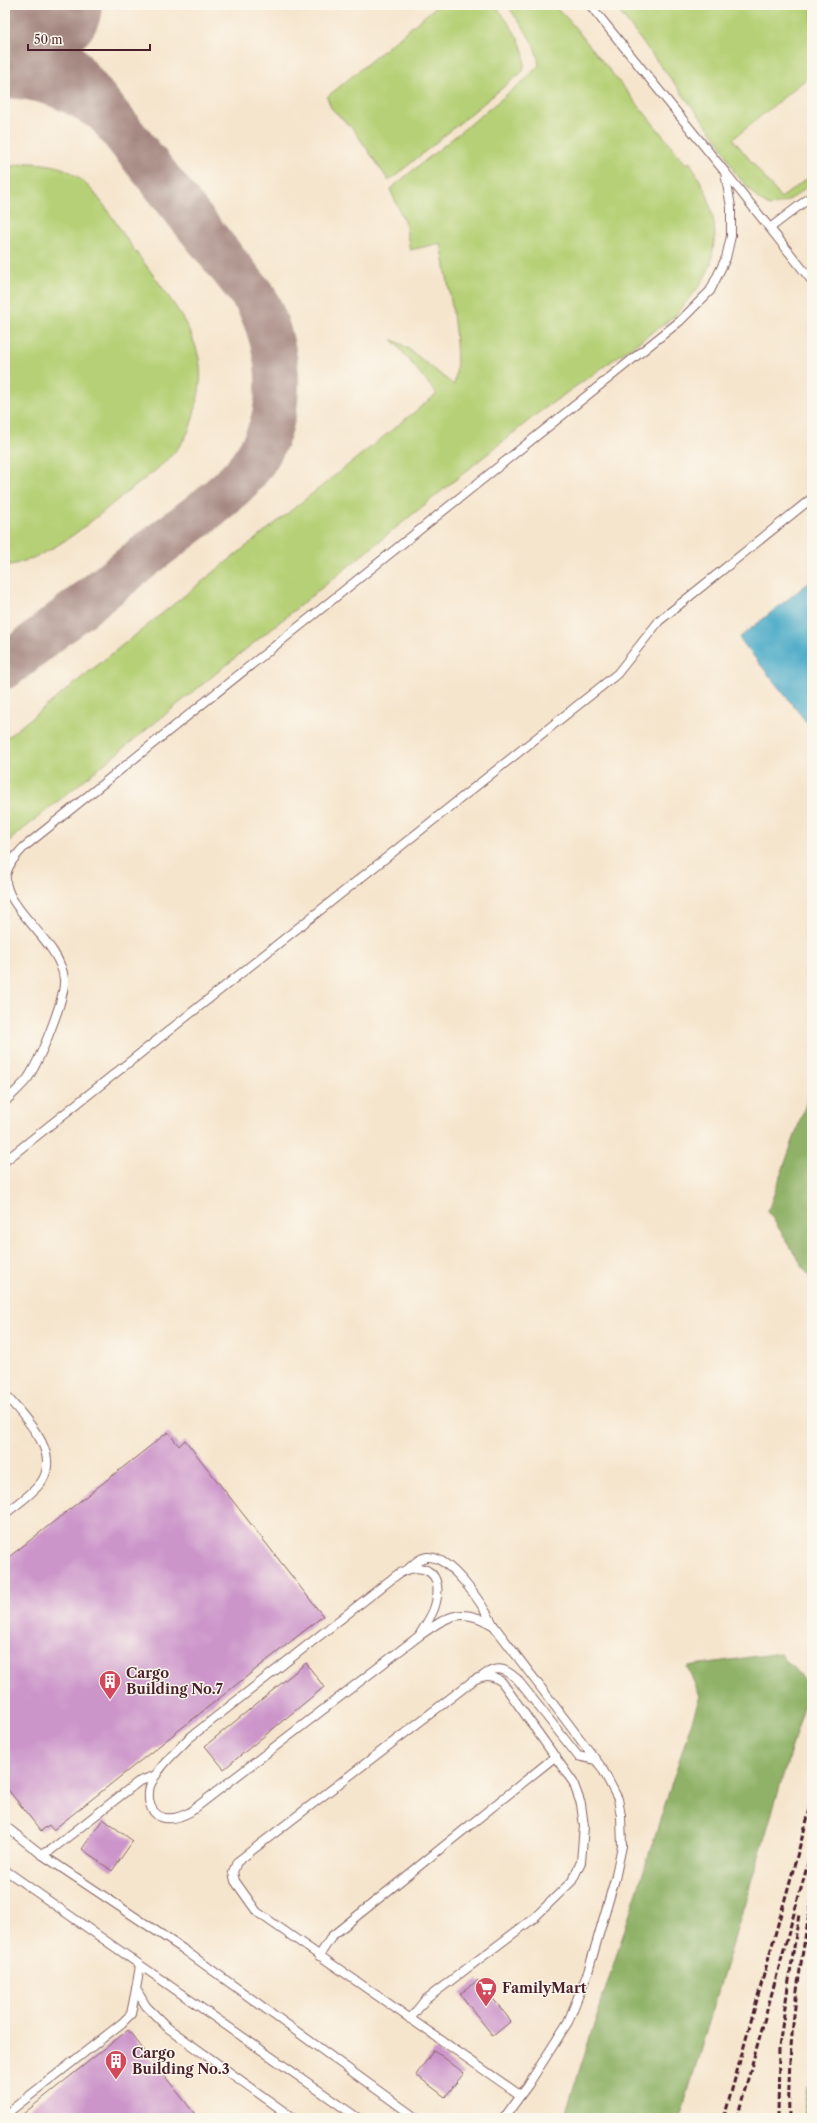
<svg xmlns="http://www.w3.org/2000/svg" width="817" height="2123" viewBox="0 0 817 2123" font-family="'Libre Caslon Text',serif">
<style>
.green{fill:#b5d076;stroke:#807850}
.forest{fill:#90b267;stroke:#6d6849}
.water{fill:#47a9c7;stroke:#486479}
.lines{fill:none;stroke-linecap:round;stroke-linejoin:round}
.taxiway{stroke:#a0827c;stroke-width:44}
.runway{stroke:#a0827c;stroke-width:110}
.building{fill:#cc95ca}
.lane-casing{stroke:#866464;stroke-width:10}
.lane{stroke:#fff;stroke-width:8}
.rail{stroke:#4a1f2b;stroke-width:3;stroke-dasharray:6 3;stroke-linecap:butt}
.labels{text-anchor:middle;stroke-width:3;stroke-linejoin:round;paint-order:stroke}
.poi-label{font-size:14px;font-weight:bold;fill:#4a1f2b;stroke:#fbf7ec;text-anchor:start}
</style>
<rect width="100%" height="100%" fill="#fbf7ec"/>
<filter id="ink" filterUnits="userSpaceOnUse"><feTurbulence type="fractalNoise" baseFrequency=".025" numOctaves="2"/><feDisplacementMap in="SourceGraphic" scale="8" xChannelSelector="R" yChannelSelector="G"/><feConvolveMatrix kernelMatrix="1 2 1 2 8 2 1 2 1" color-interpolation-filters="sRGB"/></filter>
<filter id="wash" filterUnits="userSpaceOnUse"><feTurbulence type="fractalNoise" baseFrequency=".012" numOctaves="4" result="noise"/><feDisplacementMap in="SourceGraphic" scale="16" xChannelSelector="R" yChannelSelector="G"/><feGaussianBlur stdDeviation="0.9" result="paint"/><feColorMatrix in="noise" values="0 0 0 0 0 0 0 0 0 0 0 0 0 0 0 0 0 1.4 0 .05"/><feComposite in="paint" operator="in"/></filter>
<g filter="url(#wash)">
<rect width="100%" height="100%" fill="#f6e5cd"/>
<g class="green">
<path d="M438 5H496C508 25 530 46 523 71L389 181 354 130 331 108 327 97Z"/>
<path d="M507 5H552L568 19 686 164 690 162 707 194 714 222 715 236 711 263 707 273 698 288 674 317 538 413 5 844V739L437 394 392 339 406 347 454 385C463 350 447 281 441 243L410 250 405 223 390 189 526 79 539 65C537 43 519 22 507 5Z"/>
<path d="M614 5H812V74L733 139 781 198 812 175V182C797 195 790 203 769 206L757 198 735 173 720 143Z"/>
<path d="M26 163C37 163 49 164 59 167 91 178 110 215 128 241 151 274 192 320 199 359 202 374 200 390 196 404 194 416 190 431 183 441 167 465 138 483 116 501 83 528 48 559 5 566V168Z"/>
</g>
<g class="forest">
<polygon points="812,1087 812,1281 768,1211"/>
<polygon points="780,1653 810,1687 680,2118 564,2118 700,1696 687,1666"/>
<polygon points="812,2087 812,2118 803,2118 807,2088"/>
</g>
<polygon class="water" points="812,580 812,729 739,638"/>
<g class="lines">
<g class="taxiway">
<path d="M5 76C39 77 69 87 96 106"/>
<path d="M5 667C52 630 99 593 145 556 175 532 217 504 242 477 288 425 285 356 255 298L31 18"/>
</g>
<polyline class="runway" points="5,38 47,5"/>
</g>
<g id="blocks">
<g class="building">
<polygon points="168,1432 179,1446 185,1440 323,1616 53,1830 49,1825 41,1831 5,1786 5,1560"/>
<polygon points="306,1663 324,1687 224,1769 205,1746"/>
<polygon points="103,1819 133,1841 112,1871 82,1849"/>
<polygon points="478,1980 511,2021 493,2036 460,1994"/>
<polygon points="128,2030 198,2118 18,2118"/>
<polygon points="434,2050 464,2073 445,2097 416,2075"/>
</g>
</g>
</g>
<g filter="url(#ink)">
<use href="#blocks" fill-opacity="0" stroke="#866464" stroke-width="1"/>
<g class="lines">
<g class="lane-casing">
<g id="lane">
<polyline points="725,172 812,281"/>
<polyline points="770,228 812,196"/>
<path d="M5 1102C12 1094 21 1087 28 1078 39 1061 66 998 64 979 60 940 2 908 6 875 8 864 16 855 24 847L680 321 710 291 726 258 731 236V207L725 172 590 5"/>
<polyline points="5,1161 617,674 659,621 812,498"/>
<path d="M5 1394C23 1417 61 1450 42 1481 33 1494 17 1504 5 1514"/>
<path d="M409 1568C415 1563 419 1558 427 1557 451 1555 484 1607 494 1626L602 1768 618 1799 621 1816 622 1846 615 1879 588 1972 568 2022 528 2085 504 2118"/>
<path d="M419 1636C425 1625 434 1614 436 1602 443 1573 424 1560 398 1574L188 1739C175 1753 159 1766 151 1784 148 1789 149 1795 149 1800 153 1823 174 1821 190 1812L419 1636C447 1617 461 1605 494 1626"/>
<path d="M484 1675C497 1665 506 1669 517 1679L578 1756 596 1760"/>
<polyline points="5,1826 41,1854 183,1949 416,2118"/>
<polyline points="41,1854 51,1850 138,1782 156,1775"/>
<polyline points="5,1870 358,2118"/>
<polyline points="319,1956 332,1936 556,1756"/>
<polyline points="140,1966 136,1989 146,2006 168,2028 293,2118"/>
<path d="M410 2019 425 2000 534 1918 572 1881 581 1862 584 1826 581 1804 573 1782 502 1682C492 1675 486 1674 474 1680L237 1862 233 1872 235 1881 257 1912 520 2095"/>
<polyline points="5,2115 122,2023 131,2014 136,1989"/>
</g>
</g>
<use href="#lane" class="lane"/>
<g class="rail">
<polyline points="724,2118 812,1802"/>
<polyline points="737,2118 812,1849"/>
<polyline points="778,2118 779,2047 799,1914"/>
<path d="M789 2118C787 2044 799 1971 812 1898"/>
</g>
</g>
</g>
<defs>
<g id="building-pin" transform="scale(1.15)"><path d="M0 17L-7.5 6A9.5 9.5 0 1 1 7.5 6Z" fill="#d1495b" stroke="#fbf7ec"/><path d="M-4-6H4V6H1V3H-1V6H-4ZM-2.5-4.3h1.7v1.8h-1.7ZM.8-4.3h1.7v1.8H.8ZM-2.5-1h1.7V.8h-1.7ZM.8-1h1.7V.8H.8Z" fill="#fff"/></g>
<g id="supermarket-pin" transform="scale(1.15)"><path d="M0 17L-7.5 6A9.5 9.5 0 1 1 7.5 6Z" fill="#d1495b" stroke="#fbf7ec"/><path d="M-6-5.5h2.5l.6 2H6L4.5 2H-2.5L-4.4-4H-6ZM-1.5 3.2a1.3 1.3 0 1 0 .1 0ZM3 3.2a1.3 1.3 0 1 0 .1 0Z" fill="#fff"/></g>
</defs>
<g fill-rule="evenodd">
<use href="#building-pin" x="110" y="1681"/>
<use href="#supermarket-pin" x="486" y="1988"/>
<use href="#building-pin" x="116" y="2061"/>
</g>
<g class="labels">
<g class="poi-label">
<text x="126" y="1678">Cargo<tspan x="126" dy="16">Building No.7</tspan></text>
<text x="502" y="1993">FamilyMart</text>
<text x="132" y="2058">Cargo<tspan x="132" dy="16">Building No.3</tspan></text>
</g>
</g>
<rect width="817" height="2123" fill="none" stroke="#fbf7ec" stroke-width="20"/>
<path d="M28 44v6h122v-6" fill="none" stroke="#4a1f2b" stroke-width="2"/>
<text x="34" y="44" font-size="12" fill="#4a1f2b" stroke="#fbf7ec" stroke-width="3" paint-order="stroke">50 m</text>
</svg>
